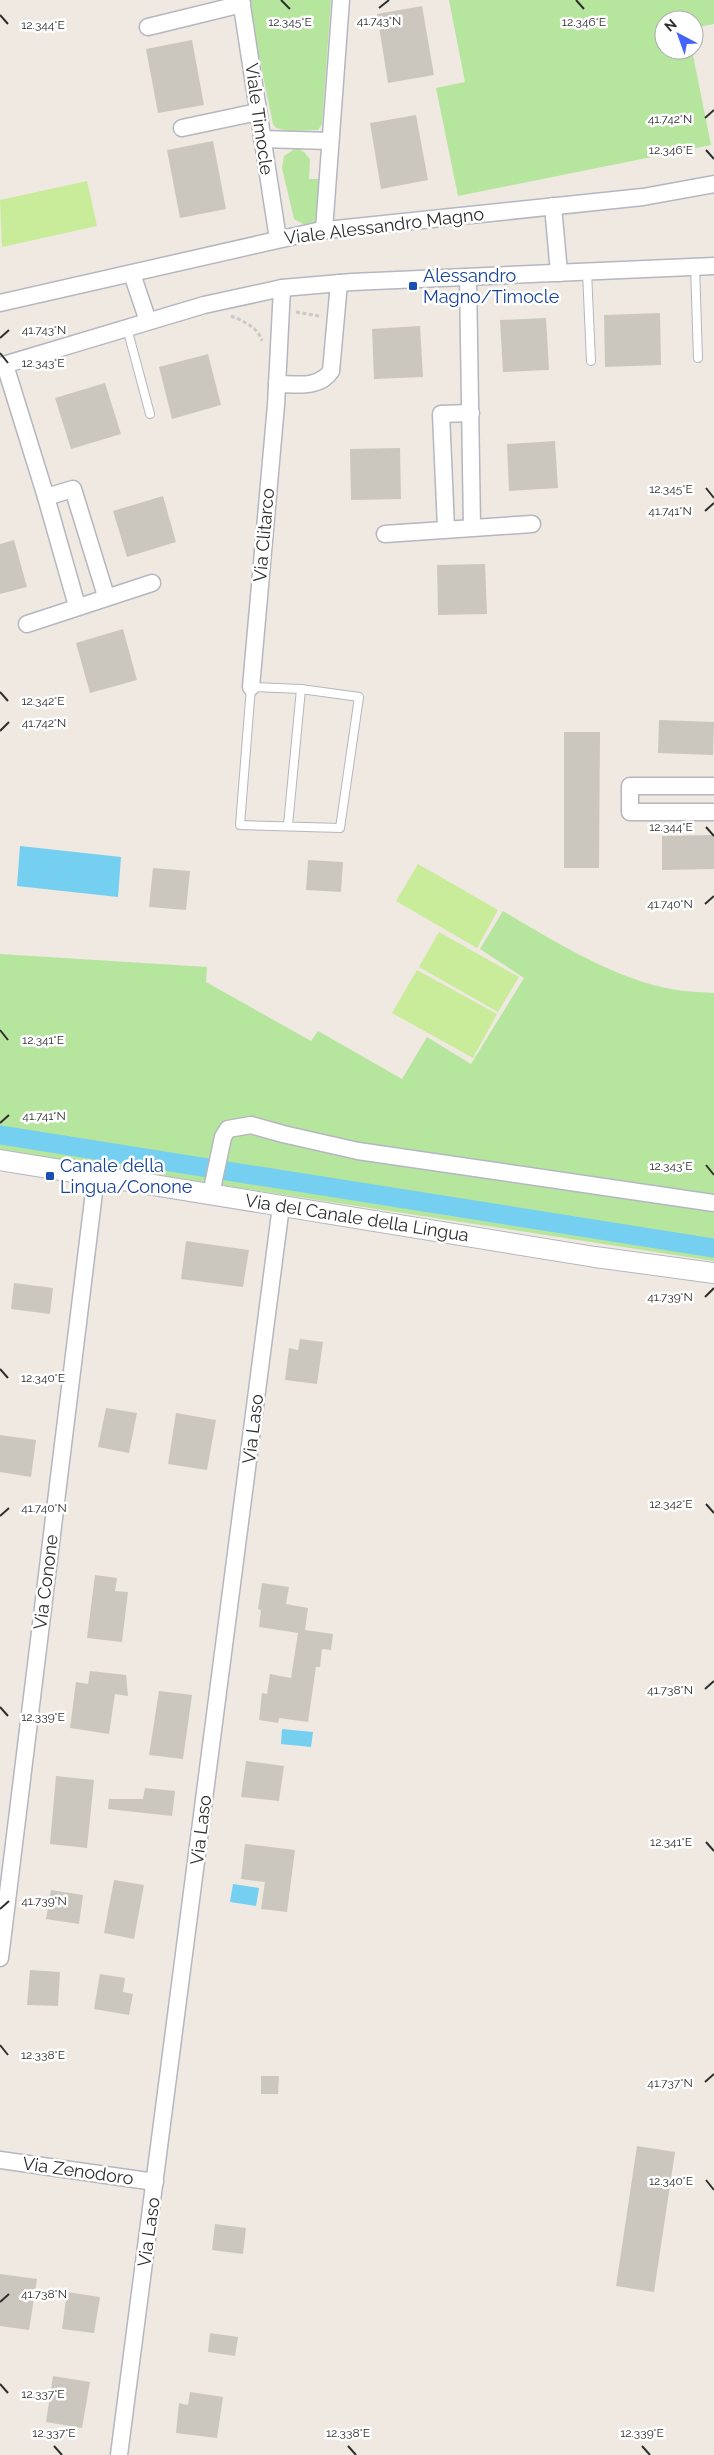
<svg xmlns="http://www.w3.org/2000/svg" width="714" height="2455" viewBox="0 0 714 2455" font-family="Raleway,sans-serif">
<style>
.green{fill:#b6e59e}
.pitch{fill:#c9ec9a}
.water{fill:#75cff0}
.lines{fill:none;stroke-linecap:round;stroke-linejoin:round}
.canal{stroke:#75cff0;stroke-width:19}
.building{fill:#cbc7bf}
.service-casing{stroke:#b4b7c1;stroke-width:10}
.minor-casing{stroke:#b4b7c1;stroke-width:19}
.tertiary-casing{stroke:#b4b7c1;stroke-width:22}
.path{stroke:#c9c9c9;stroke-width:3;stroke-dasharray:4 2.5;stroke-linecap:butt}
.service{stroke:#fff;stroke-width:8}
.minor{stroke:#fff;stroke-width:16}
.tertiary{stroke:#fff;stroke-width:20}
.ticks{fill:none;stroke:#2e2e2e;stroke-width:2}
.transit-dot{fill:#1a4fb4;stroke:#fff;stroke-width:2}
.labels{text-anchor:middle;stroke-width:5;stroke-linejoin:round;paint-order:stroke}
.street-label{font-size:18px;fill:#2e2e2e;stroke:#fff}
.transit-label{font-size:18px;fill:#164399;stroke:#fff;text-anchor:start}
.ticks-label{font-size:12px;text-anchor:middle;fill:#2e2e2e;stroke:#fff;stroke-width:5;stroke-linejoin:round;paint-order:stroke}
</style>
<rect width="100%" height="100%" fill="#efe9e1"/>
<g class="green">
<polygon points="249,0 331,0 322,124 318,130 288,131 276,128 273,124 254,32"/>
<polygon points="449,0 714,0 714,24 694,28 694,20 664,20 664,50 692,50 711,145 458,196 436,88 465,82"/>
<polygon points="296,148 304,152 310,159 309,179 320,179 317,221 305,225 294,219 282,168 284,156"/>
<path d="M503 911C552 940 605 973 661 987 678 991 696 992 714 993V1261L0 1151V954L207 967 206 982 311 1041 318 1031 402 1079 427 1037 471 1064 524 978 480 949Z"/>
</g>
<g class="pitch">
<polygon points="87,181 97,226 2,247 0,200"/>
<polygon points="418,864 498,910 477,948 396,901"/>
<polygon points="439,932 519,977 498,1012 419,967"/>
<polygon points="417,970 497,1014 473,1058 392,1013"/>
</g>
<g class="water">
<polygon points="20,846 121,857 118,897 17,886"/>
<polygon points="282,1729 313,1732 311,1747 281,1744"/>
<polygon points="233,1884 259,1888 256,1906 230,1902"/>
</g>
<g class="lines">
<polyline class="canal" points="0,1135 714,1248"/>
</g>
<g class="building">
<polygon points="422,6 434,75 388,83 377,14"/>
<polygon points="192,40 204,105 158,113 146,49"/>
<polygon points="416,115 428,180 381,189 370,123"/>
<polygon points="213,141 226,209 180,218 167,150"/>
<polygon points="660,313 661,365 605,367 604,315"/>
<polygon points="546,318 549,370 503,372 500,320"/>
<polygon points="420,326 423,377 374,379 372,329"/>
<polygon points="208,354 221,405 172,419 159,367"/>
<polygon points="105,383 121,434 71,449 55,398"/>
<polygon points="555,441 558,488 509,491 507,444"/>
<polygon points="400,448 401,499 351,500 350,449"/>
<polygon points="163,496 176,542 127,557 113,511"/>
<polygon points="14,540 27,587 0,594 0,544"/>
<polygon points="485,564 487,614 438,615 437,565"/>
<polygon points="123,629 137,680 90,693 76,643"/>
<polygon points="659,720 714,722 713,755 658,753"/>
<polygon points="564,732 600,732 599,868 564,868"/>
<polygon points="714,835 714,869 662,870 662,836"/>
<polygon points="308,860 343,862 341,892 306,890"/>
<polygon points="153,868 190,871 186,910 149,907"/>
<polygon points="186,1241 249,1250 243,1287 181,1279"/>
<polygon points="14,1283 53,1288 50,1314 11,1309"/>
<polygon points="300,1339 323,1342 317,1384 285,1380 289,1348 298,1350"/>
<polygon points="106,1408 137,1413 129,1453 98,1447"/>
<polygon points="176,1413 216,1420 207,1470 168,1464"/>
<polygon points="0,1435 36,1440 31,1477 0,1472"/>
<polygon points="95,1575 117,1578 115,1591 128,1592 122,1642 87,1638"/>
<polygon points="262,1583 289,1587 286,1604 308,1608 305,1630 333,1634 331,1650 322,1649 320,1667 316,1667 308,1722 279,1718 278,1723 259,1720 262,1693 267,1694 270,1674 291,1678 298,1633 259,1627 261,1610 258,1609"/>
<polygon points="90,1671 126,1675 128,1696 115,1694 109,1734 70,1728 76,1682 88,1684"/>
<polygon points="159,1691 192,1695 183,1759 149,1755"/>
<polygon points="246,1761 284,1766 279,1801 241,1797"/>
<polygon points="56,1776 94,1780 87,1848 50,1844"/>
<polygon points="145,1788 175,1791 172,1816 108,1809 109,1799 143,1799"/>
<polygon points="245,1844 295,1850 287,1912 261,1909 265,1882 241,1879"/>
<polygon points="114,1880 144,1885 134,1939 104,1933"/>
<polygon points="51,1890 83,1895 79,1924 46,1919"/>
<polygon points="30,1970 60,1972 58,2006 27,2005"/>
<polygon points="100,1974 125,1978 123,1992 133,1994 129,2015 94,2009"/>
<polygon points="261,2076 279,2076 278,2094 261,2094"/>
<polygon points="637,2146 675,2152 654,2292 616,2286"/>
<polygon points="215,2224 246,2228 243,2254 212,2250"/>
<polygon points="0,2274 37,2279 29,2330 0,2326"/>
<polygon points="67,2292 100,2297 94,2333 62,2329"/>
<polygon points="210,2333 238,2337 235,2356 208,2352"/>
<polygon points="53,2376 90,2382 82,2428 46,2422"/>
<polygon points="190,2392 223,2397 217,2438 176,2433 179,2403 188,2405"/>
</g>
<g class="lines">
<g class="service-casing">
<g id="service">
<polyline points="695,266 698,358"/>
<polyline points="587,272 591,361"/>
<polyline points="127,328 150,414"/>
<polygon points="251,687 301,689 359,697 340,828 240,825"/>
<polyline points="288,825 301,689"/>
</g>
</g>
<g class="minor-casing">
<g id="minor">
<polyline points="241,0 278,239"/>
<polyline points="148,27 242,4"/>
<polyline points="182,128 257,112"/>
<polyline points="262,139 330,141"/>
<polyline points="553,206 559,273"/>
<polyline points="324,230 341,0"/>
<polyline points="132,274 148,321"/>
<polyline points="468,278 472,527"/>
<polyline points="0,303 317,231 643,197 714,184"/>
<polyline points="5,365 46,497 77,606"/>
<polyline points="0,366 204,305 282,288 352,282 714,266"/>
<path d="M277 384C296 384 319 389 331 371L339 283"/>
<polyline points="46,497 73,489 106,596"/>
<polyline points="446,528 441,414 471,413"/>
<polyline points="385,534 532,524"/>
<polyline points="27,624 152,583"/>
<polyline points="251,687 276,405 282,288"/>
<polyline points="714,786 630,786 630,812 714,812"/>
<polyline points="211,1194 223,1137 228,1129 251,1125 283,1134 358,1151 714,1203"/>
<polyline points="0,1958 96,1176"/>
<polyline points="0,2160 155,2182"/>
<polyline points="119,2455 281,1206"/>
</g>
</g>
<g class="tertiary-casing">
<polyline id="tertiary" points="0,1160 595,1257 714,1273"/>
</g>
<g class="path">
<polyline points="296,312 319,316"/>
<path d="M231 316C243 321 258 327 262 341"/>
</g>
<use href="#service" class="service"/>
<use href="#minor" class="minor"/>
<use href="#tertiary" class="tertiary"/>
</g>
<path class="ticks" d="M281 0 290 9M576 0 584 9M379 8 389 0M0 15 8 24M705 118 714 110M706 150 714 159M0 338 9 330M0 353 8 363M706 488 714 498M705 511 714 503M0 692 8 701M0 731 9 722M706 827 714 836M705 904 714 896M0 1030 8 1040M0 1123 9 1115M706 1165 714 1175M705 1297 714 1288M0 1369 8 1378M706 1504 714 1513M0 1516 9 1508M705 1689 714 1681M0 1707 8 1716M706 1842 714 1851M0 1909 9 1901M0 2045 8 2055M705 2082 714 2074M706 2180 714 2190M0 2302 9 2294M0 2384 8 2393M54 2446 62 2455M348 2446 356 2455M642 2446 650 2455"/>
<g class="transit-dot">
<rect x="408" y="281" width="10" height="10" rx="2.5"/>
<rect x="45" y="1171" width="10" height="10" rx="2.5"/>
</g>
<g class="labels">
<g class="street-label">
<text transform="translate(259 119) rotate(82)" y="6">Viale Timocle</text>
<text transform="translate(384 226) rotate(-7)" y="6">Viale Alessandro Magno</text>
<text transform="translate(264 535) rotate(-85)" y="6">Via Clitarco</text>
<text transform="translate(357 1218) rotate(9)" y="6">Via del Canale della Lingua</text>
<text transform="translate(253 1429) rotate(-83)" y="6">Via Laso</text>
<text transform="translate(46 1582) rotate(-83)" y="6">Via Conone</text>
<text transform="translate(201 1830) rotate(-83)" y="6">Via Laso</text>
<text transform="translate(78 2171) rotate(8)" y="6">Via Zenodoro</text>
<text transform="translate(149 2232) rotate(-82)" y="6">Via Laso</text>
</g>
<g class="transit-label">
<text x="423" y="282">Alessandro<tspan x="423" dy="21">Magno/Timocle</tspan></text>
<text x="60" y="1172">Canale della<tspan x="60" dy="21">Lingua/Conone</tspan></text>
</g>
</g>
<g class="ticks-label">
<text x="379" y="25">41.743°N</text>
<text x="290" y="26">12.345°E</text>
<text x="584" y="26">12.346°E</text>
<text x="43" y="29">12.344°E</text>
<text x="670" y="123">41.742°N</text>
<text x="671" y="154">12.346°E</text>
<text x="44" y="334">41.743°N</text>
<text x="43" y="367">12.343°E</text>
<text x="671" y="493">12.345°E</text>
<text x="670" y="515">41.741°N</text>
<text x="43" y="705">12.342°E</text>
<text x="44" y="727">41.742°N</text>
<text x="671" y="831">12.344°E</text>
<text x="670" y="908">41.740°N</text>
<text x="43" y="1044">12.341°E</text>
<text x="44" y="1120">41.741°N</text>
<text x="671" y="1170">12.343°E</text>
<text x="670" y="1301">41.739°N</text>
<text x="43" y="1382">12.340°E</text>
<text x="671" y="1508">12.342°E</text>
<text x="44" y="1512">41.740°N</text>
<text x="670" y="1694">41.738°N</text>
<text x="43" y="1721">12.339°E</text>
<text x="671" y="1846">12.341°E</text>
<text x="44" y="1905">41.739°N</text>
<text x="43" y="2059">12.338°E</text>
<text x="670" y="2087">41.737°N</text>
<text x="671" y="2185">12.340°E</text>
<text x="44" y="2298">41.738°N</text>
<text x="43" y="2398">12.337°E</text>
<text x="54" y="2437">12.337°E</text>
<text x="348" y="2437">12.338°E</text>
<text x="642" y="2437">12.339°E</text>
</g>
<g transform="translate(679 35) rotate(319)"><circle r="24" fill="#ffffff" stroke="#ababab"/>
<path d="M0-4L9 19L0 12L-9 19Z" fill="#4264fb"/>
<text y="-8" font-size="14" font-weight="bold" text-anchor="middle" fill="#2e2e2e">N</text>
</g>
</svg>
